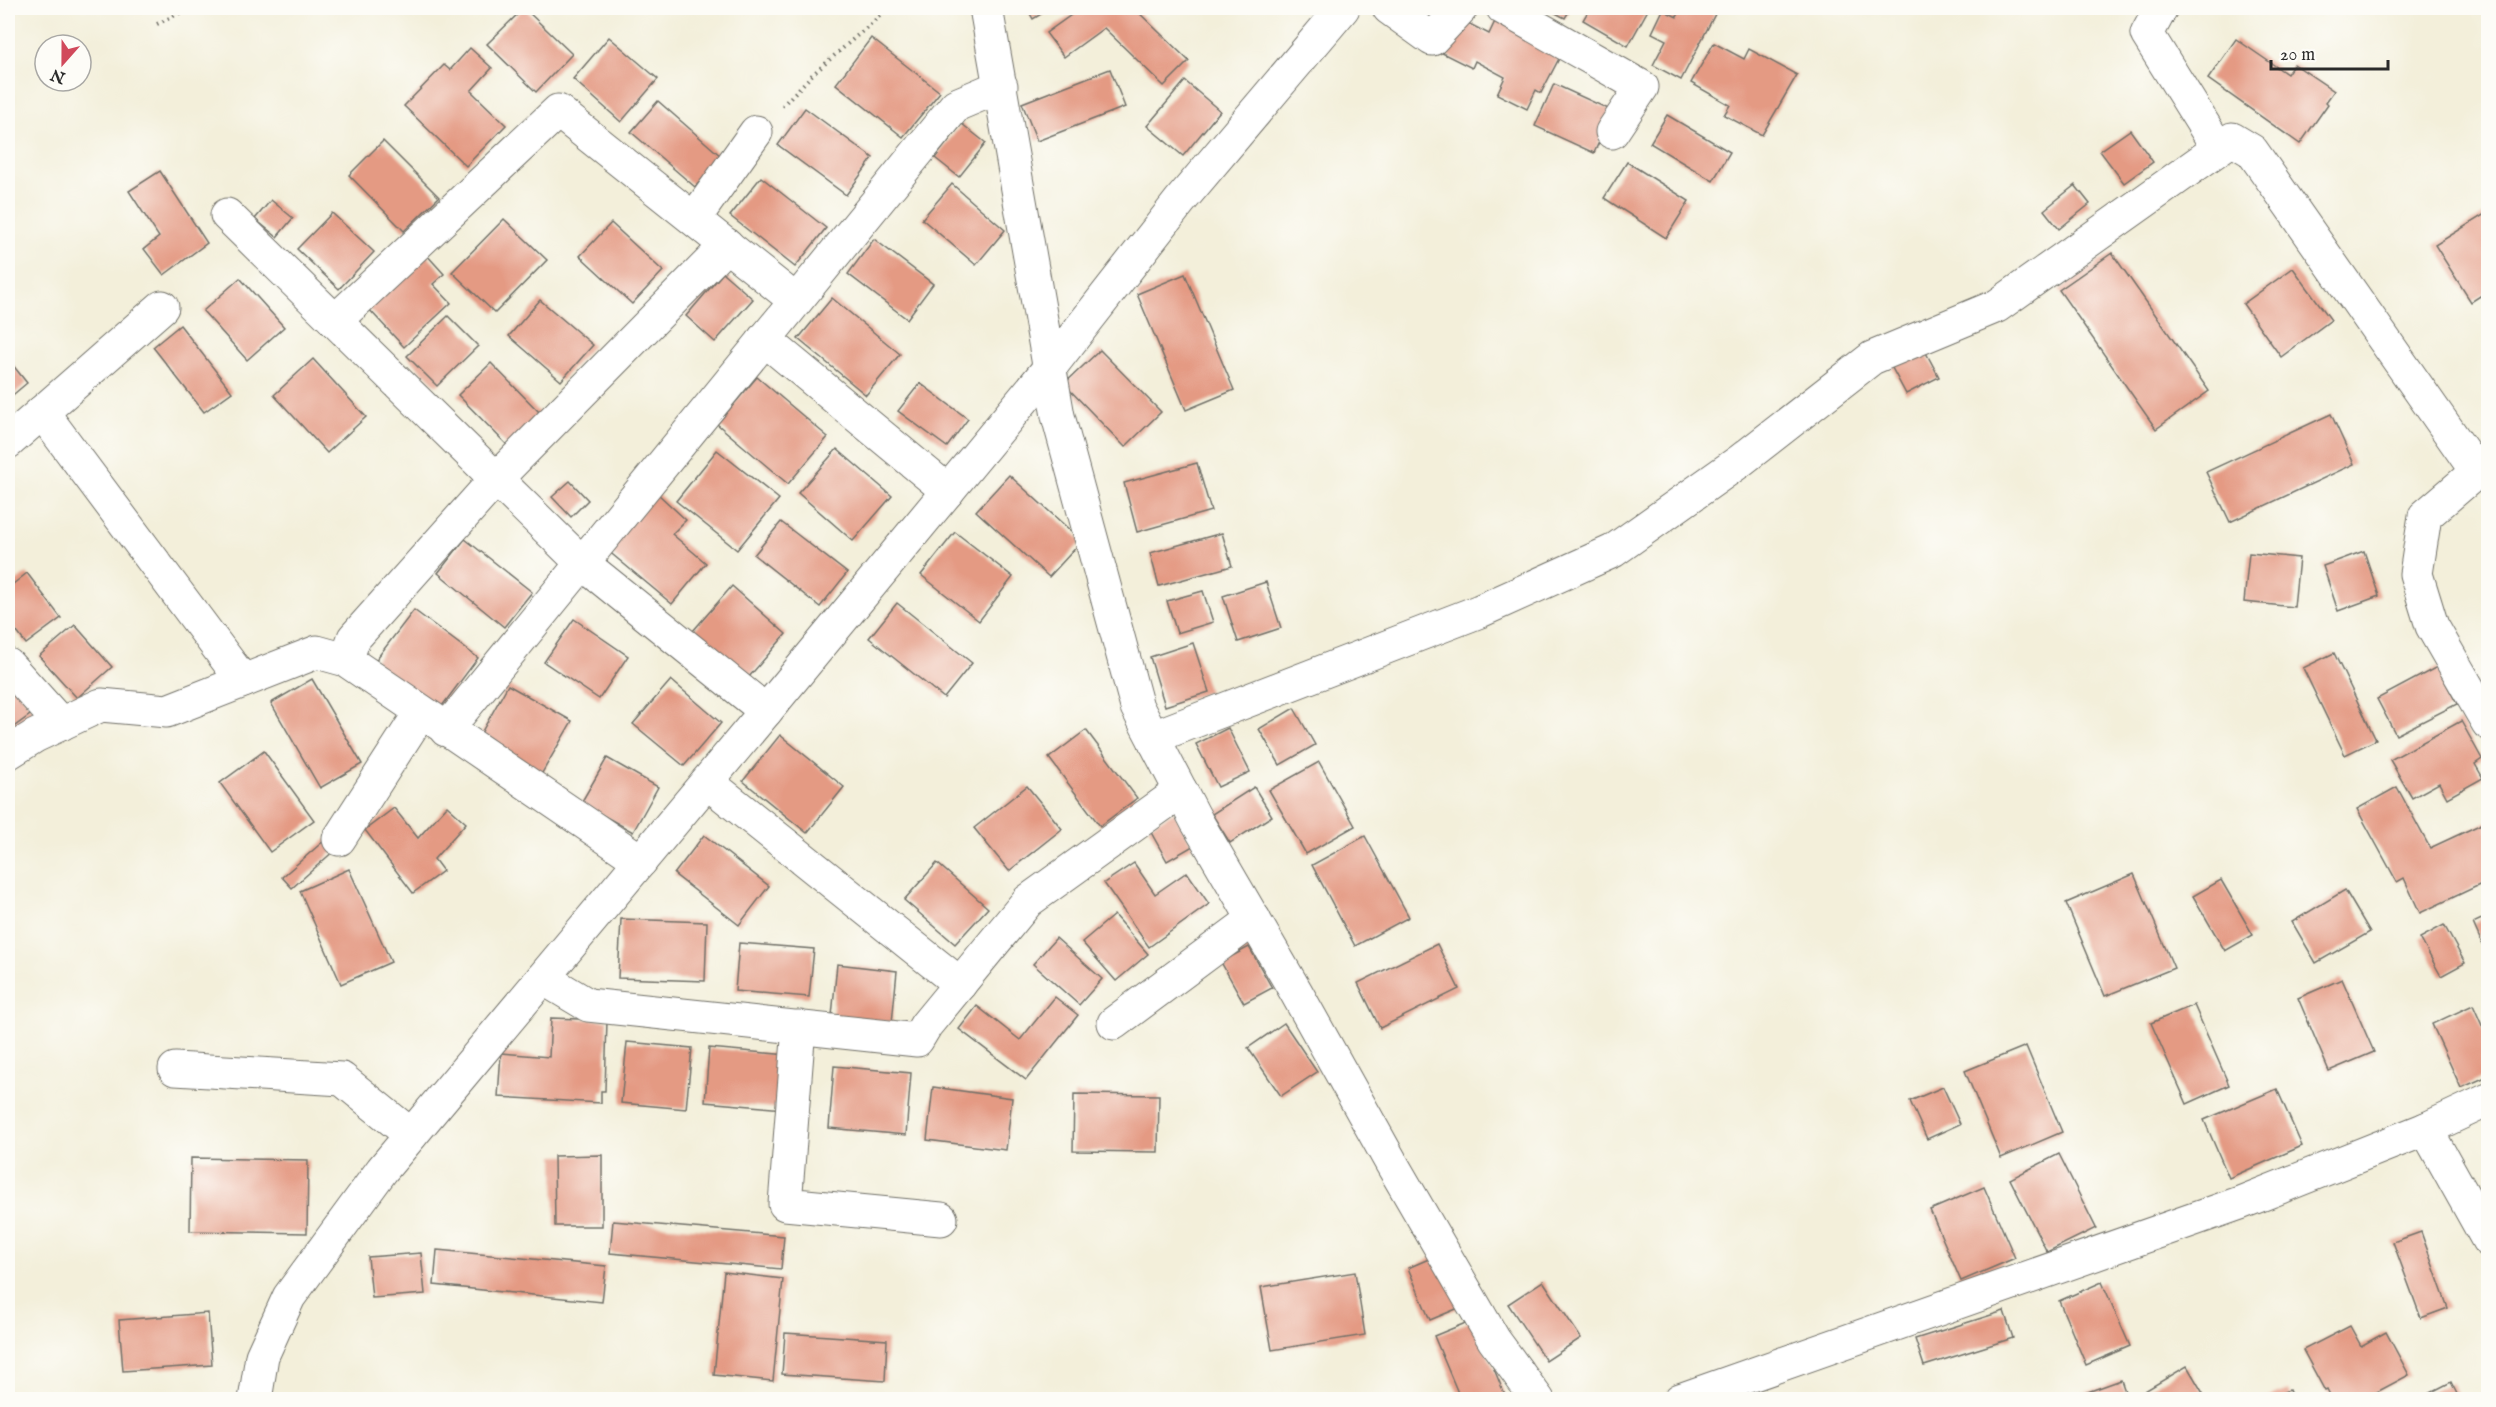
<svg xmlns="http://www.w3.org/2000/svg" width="2496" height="1407" viewBox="0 0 2496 1407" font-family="'IM FELL English',serif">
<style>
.building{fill:#e49a83}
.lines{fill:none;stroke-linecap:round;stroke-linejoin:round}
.minor-casing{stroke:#717068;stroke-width:35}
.path{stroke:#717068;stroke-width:4;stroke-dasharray:1.5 4.5;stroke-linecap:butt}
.minor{stroke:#fff;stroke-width:33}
</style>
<rect width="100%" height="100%" fill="#fdfcf7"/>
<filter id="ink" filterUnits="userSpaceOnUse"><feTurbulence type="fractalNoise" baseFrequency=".0167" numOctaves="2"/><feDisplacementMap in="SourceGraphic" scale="12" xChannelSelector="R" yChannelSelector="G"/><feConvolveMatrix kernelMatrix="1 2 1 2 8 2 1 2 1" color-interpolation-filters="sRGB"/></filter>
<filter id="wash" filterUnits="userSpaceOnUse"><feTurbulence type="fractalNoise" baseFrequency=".008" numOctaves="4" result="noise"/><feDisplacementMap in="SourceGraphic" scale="24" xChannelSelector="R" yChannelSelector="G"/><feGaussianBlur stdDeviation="1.35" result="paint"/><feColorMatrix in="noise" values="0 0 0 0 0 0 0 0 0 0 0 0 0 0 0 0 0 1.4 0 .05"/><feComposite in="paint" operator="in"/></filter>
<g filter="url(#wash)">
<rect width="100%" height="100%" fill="#f3efda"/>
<g id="blocks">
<g class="building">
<polygon points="524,8 572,54 536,92 487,44"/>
<polygon points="1027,8 1051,8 1033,19"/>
<polygon points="1081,8 1134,8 1189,61 1164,86 1104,28 1064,57 1046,33"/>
<polygon points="1546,8 1571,8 1565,18"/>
<polygon points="1590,8 1649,8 1628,46 1583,20"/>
<polygon points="1682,8 1702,8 1715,14 1681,80 1653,65 1666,40 1652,33 1663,10 1677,17"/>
<polygon points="1498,15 1564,49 1541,93 1536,90 1527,109 1497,94 1505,77 1475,61 1472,68 1442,53 1460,19 1489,34"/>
<polygon points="609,37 658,79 621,122 573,79"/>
<polygon points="871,38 940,92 903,137 836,84"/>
<polygon points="2236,39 2287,74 2294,64 2334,91 2326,102 2328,104 2300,144 2208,79"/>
<polygon points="1714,43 1744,59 1749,49 1797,75 1762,135 1724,115 1730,105 1691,83"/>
<polygon points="470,48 492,68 471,91 506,125 466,166 404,106 444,65 450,70"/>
<polygon points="1110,69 1125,107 1037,141 1022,103"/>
<polygon points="1185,81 1220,111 1183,156 1147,126"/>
<polygon points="1554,84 1613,111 1594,153 1535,126"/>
<polygon points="658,101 722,157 695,187 631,132"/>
<polygon points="805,108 873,158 846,195 778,145"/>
<polygon points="1667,115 1730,152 1713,181 1650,143"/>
<polygon points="962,124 986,143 959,177 935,158"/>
<polygon points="2130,130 2153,162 2124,183 2100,151"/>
<polygon points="383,141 439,197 404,231 349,175"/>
<polygon points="1627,162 1689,201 1666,238 1604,198"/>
<polygon points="160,171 207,243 164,275 144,249 159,237 129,191"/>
<polygon points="761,177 826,228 795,267 730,216"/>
<polygon points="952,184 1005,230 976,265 922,219"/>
<polygon points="2075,185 2090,204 2059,229 2044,210"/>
<polygon points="271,200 293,218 277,237 255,219"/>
<polygon points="2488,212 2488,291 2471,302 2435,245"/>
<polygon points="332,213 374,252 339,289 297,249"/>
<polygon points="504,219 547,260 495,313 452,272"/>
<polygon points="611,223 663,271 632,304 580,256"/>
<polygon points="874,239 933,284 907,319 848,274"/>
<polygon points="425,253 444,274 433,284 451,303 404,347 367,307"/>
<polygon points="2112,253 2209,391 2156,429 2059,290"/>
<polygon points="2293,268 2331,320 2281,357 2243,304"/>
<polygon points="723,273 753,299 715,342 686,316"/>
<polygon points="1185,274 1234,390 1186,410 1137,294"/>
<polygon points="240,278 284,327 247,360 203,311"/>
<polygon points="832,298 900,354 866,395 798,339"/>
<polygon points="540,300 593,345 561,381 509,336"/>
<polygon points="448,316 478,346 437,386 407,356"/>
<polygon points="180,325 232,392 204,412 153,347"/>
<polygon points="1924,349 1939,377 1906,394 1891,366"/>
<polygon points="1100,350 1161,412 1125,447 1064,384"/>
<polygon points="8,359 27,383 8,399"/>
<polygon points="313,359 366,417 327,453 274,395"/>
<polygon points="491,363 542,415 509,447 458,395"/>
<polygon points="757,377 828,437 788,484 717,424"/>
<polygon points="920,383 968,419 947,447 898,411"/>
<polygon points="2331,414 2354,464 2230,522 2206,472"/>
<polygon points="837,449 892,496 853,541 798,493"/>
<polygon points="717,450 779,499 737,550 676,501"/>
<polygon points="1197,463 1211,511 1137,532 1124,483"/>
<polygon points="1009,475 1082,541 1049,577 976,511"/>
<polygon points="570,481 588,500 571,517 552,497"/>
<polygon points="657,493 686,520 672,534 706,563 672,604 607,550"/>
<polygon points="781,522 847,573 820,607 754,555"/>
<polygon points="955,532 1013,577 979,621 921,575"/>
<polygon points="1222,533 1232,566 1159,586 1150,553"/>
<polygon points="465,539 532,592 504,627 438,573"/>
<polygon points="2364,551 2379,596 2338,611 2323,566"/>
<polygon points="2249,553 2299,558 2294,607 2244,602"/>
<polygon points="27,573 61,618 26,644 8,620 8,588"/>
<polygon points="1266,582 1281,628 1238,642 1223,596"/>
<polygon points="732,586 786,634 748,678 693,631"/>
<polygon points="1203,591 1213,622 1177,633 1167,601"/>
<polygon points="897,603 972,663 944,698 869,638"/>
<polygon points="414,610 478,658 436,714 371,666"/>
<polygon points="574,619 628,656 599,699 544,662"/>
<polygon points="75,625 112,667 77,698 39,656"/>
<polygon points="1193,643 1209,692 1165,706 1150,657"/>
<polygon points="2334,653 2376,740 2345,755 2303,668"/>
<polygon points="2437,667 2457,704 2396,735 2377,699"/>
<polygon points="8,675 34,712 8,731"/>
<polygon points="312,679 362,764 320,788 271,703"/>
<polygon points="671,680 721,723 684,766 633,724"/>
<polygon points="508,685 572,721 538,780 475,744"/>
<polygon points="1294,708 1315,745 1280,765 1259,729"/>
<polygon points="2461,721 2482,759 2475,764 2483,778 2447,798 2439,783 2412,798 2390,760"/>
<polygon points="1228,728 1250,772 1218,787 1196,744"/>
<polygon points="1086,730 1137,798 1100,826 1049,758"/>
<polygon points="780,735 844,787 807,833 743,781"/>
<polygon points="264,751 314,820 270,852 220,783"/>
<polygon points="607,758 658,787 633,832 581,803"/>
<polygon points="1319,762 1355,826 1306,854 1269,790"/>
<polygon points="1027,786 1062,829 1009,871 974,828"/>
<polygon points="1254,787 1272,816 1230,843 1212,814"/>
<polygon points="2397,787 2430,848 2488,821 2488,881 2420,913 2404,878 2397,882 2357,809"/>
<polygon points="447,806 466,823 434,859 443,871 413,893 365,830 394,808 418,838"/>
<polygon points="1174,812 1193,846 1167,861 1148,827"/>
<polygon points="704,835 769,886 739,925 674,874"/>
<polygon points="1365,836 1409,917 1355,946 1312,865"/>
<polygon points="326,839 335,850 292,888 282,877"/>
<polygon points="937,863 988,908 955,944 904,900"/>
<polygon points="1134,863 1155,894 1187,872 1209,904 1149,947 1104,883"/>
<polygon points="349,869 391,962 341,984 300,891"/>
<polygon points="2134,874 2174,968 2105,996 2066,903"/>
<polygon points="2221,880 2253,935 2225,951 2193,896"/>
<polygon points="2345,890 2370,932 2316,963 2292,922"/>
<polygon points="1114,915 1148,954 1116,981 1082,942"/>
<polygon points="2488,916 2488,957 2473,923"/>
<polygon points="621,919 707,922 705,981 618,978"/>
<polygon points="2444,925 2465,963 2441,976 2420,938"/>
<polygon points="1056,938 1102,979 1079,1005 1033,964"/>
<polygon points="739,943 814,949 809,997 735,991"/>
<polygon points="1437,944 1459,989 1380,1028 1358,983"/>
<polygon points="1249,947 1272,988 1244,1003 1221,962"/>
<polygon points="837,964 897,971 892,1023 832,1016"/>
<polygon points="2342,979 2374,1052 2329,1071 2298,998"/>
<polygon points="1055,997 1078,1015 1026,1080 959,1029 977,1006 1020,1040"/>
<polygon points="2194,1005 2229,1085 2187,1104 2151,1023"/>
<polygon points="2473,1005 2488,1039 2488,1076 2461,1088 2432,1024"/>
<polygon points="551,1018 607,1020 605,1091 601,1091 601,1103 498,1097 501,1053 549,1057"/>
<polygon points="1284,1023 1317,1072 1281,1096 1248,1048"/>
<polygon points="627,1042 692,1048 686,1109 621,1103"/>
<polygon points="2026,1046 2062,1132 2001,1158 1965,1071"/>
<polygon points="709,1048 788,1055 784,1109 705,1102"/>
<polygon points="834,1066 911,1073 906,1135 829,1128"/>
<polygon points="933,1087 1012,1098 1006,1150 927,1140"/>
<polygon points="1943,1087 1960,1124 1927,1139 1910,1101"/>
<polygon points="2277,1089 2302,1146 2229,1178 2204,1120"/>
<polygon points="1074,1094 1159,1095 1158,1152 1073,1151"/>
<polygon points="2059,1154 2096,1228 2047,1252 2010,1179"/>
<polygon points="602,1155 602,1226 555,1226 554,1156"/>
<polygon points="191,1158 308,1160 307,1233 190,1231"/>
<polygon points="1984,1187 2015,1258 1961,1281 1930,1210"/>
<polygon points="613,1221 784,1236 781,1269 610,1253"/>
<polygon points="2421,1232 2448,1308 2421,1318 2393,1242"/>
<polygon points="437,1250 606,1266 602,1302 434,1285"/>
<polygon points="421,1253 425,1294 372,1298 368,1257"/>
<polygon points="1438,1255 1461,1307 1430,1320 1408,1268"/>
<polygon points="724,1272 783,1279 773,1381 714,1375"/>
<polygon points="1355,1272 1365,1335 1272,1350 1261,1287"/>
<polygon points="1543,1281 1581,1338 1546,1361 1508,1304"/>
<polygon points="2102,1282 2130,1346 2086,1365 2059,1301"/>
<polygon points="2004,1311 2013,1338 1924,1366 1915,1339"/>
<polygon points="208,1313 212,1365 123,1371 119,1320"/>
<polygon points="1473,1320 1505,1395 1494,1400 1461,1400 1434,1336"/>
<polygon points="2350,1326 2361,1346 2386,1332 2409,1375 2362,1400 2332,1400 2327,1390 2325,1391 2303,1350"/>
<polygon points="785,1333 887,1340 885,1381 782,1374"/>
<polygon points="2187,1366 2207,1400 2147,1400 2143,1392"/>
<polygon points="2121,1380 2128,1400 2084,1400 2082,1394"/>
<polygon points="2451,1382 2460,1400 2416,1400"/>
<polygon points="2289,1390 2293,1400 2266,1400 2266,1399"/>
</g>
</g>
</g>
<g filter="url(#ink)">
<use href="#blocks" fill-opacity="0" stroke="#717068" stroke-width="1.5"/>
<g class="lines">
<g class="minor-casing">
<g id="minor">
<polyline points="986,8 1058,416 1137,707 1197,822 1296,992 1392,1164 1494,1340 1538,1400"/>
<polyline points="1389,8 1432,39 1461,8"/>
<polyline points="1503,8 1642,87 1612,132"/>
<polyline points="2161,8 2147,34 2218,148"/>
<polyline points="227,215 581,562 766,711"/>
<polyline points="694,219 756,132"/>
<polyline points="335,321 558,111 795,300"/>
<polyline points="764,339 948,491"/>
<polyline points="42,412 243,681"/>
<polyline points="8,442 162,307"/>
<polyline points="2488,462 2425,516 2416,574 2432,626 2488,723"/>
<polyline points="346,660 354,638 495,480 727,245"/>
<polyline points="8,665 61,724"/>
<polyline points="446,730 956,105 1001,86"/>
<polyline points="1155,742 1169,731 1480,611 1613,551 1740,461 1872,358 1997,306 2232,139 2252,151 2477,472"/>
<polyline points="8,753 35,736 101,705 167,711 317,652 346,660 641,861"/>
<polyline points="707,782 960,984"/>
<polyline points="339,839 421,712"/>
<polyline points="543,978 588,1005 917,1040 926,1025 1028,901 1181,791"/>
<polyline points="1114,1023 1254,919"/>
<polyline points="799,1027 785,1204 941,1219"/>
<polyline points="175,1069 342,1079 411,1135"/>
<polyline points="2426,1129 2488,1240"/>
<polyline points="255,1400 262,1356 289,1297 382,1170 766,711 1051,366 1180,201 1343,8"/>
<polyline points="1680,1400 2240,1203 2426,1129 2488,1100"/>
</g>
</g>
<g class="path">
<polyline points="157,24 190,8"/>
<polyline points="782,106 812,75 889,8"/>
</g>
<use href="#minor" class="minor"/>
</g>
</g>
<rect width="2496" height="1407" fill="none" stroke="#fdfcf7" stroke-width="30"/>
<g transform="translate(63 63) rotate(201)"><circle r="28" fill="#fdfcf7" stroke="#a9a8a5" stroke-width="1.5"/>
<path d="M0-4.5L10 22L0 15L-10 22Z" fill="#d1495b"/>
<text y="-9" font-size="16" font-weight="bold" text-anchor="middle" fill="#2b2b2b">N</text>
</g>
<path d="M2271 60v9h117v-9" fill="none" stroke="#2b2b2b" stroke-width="3"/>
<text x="2280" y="60" font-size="18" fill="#2b2b2b" stroke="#fdfcf7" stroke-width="4.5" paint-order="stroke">20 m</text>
</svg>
